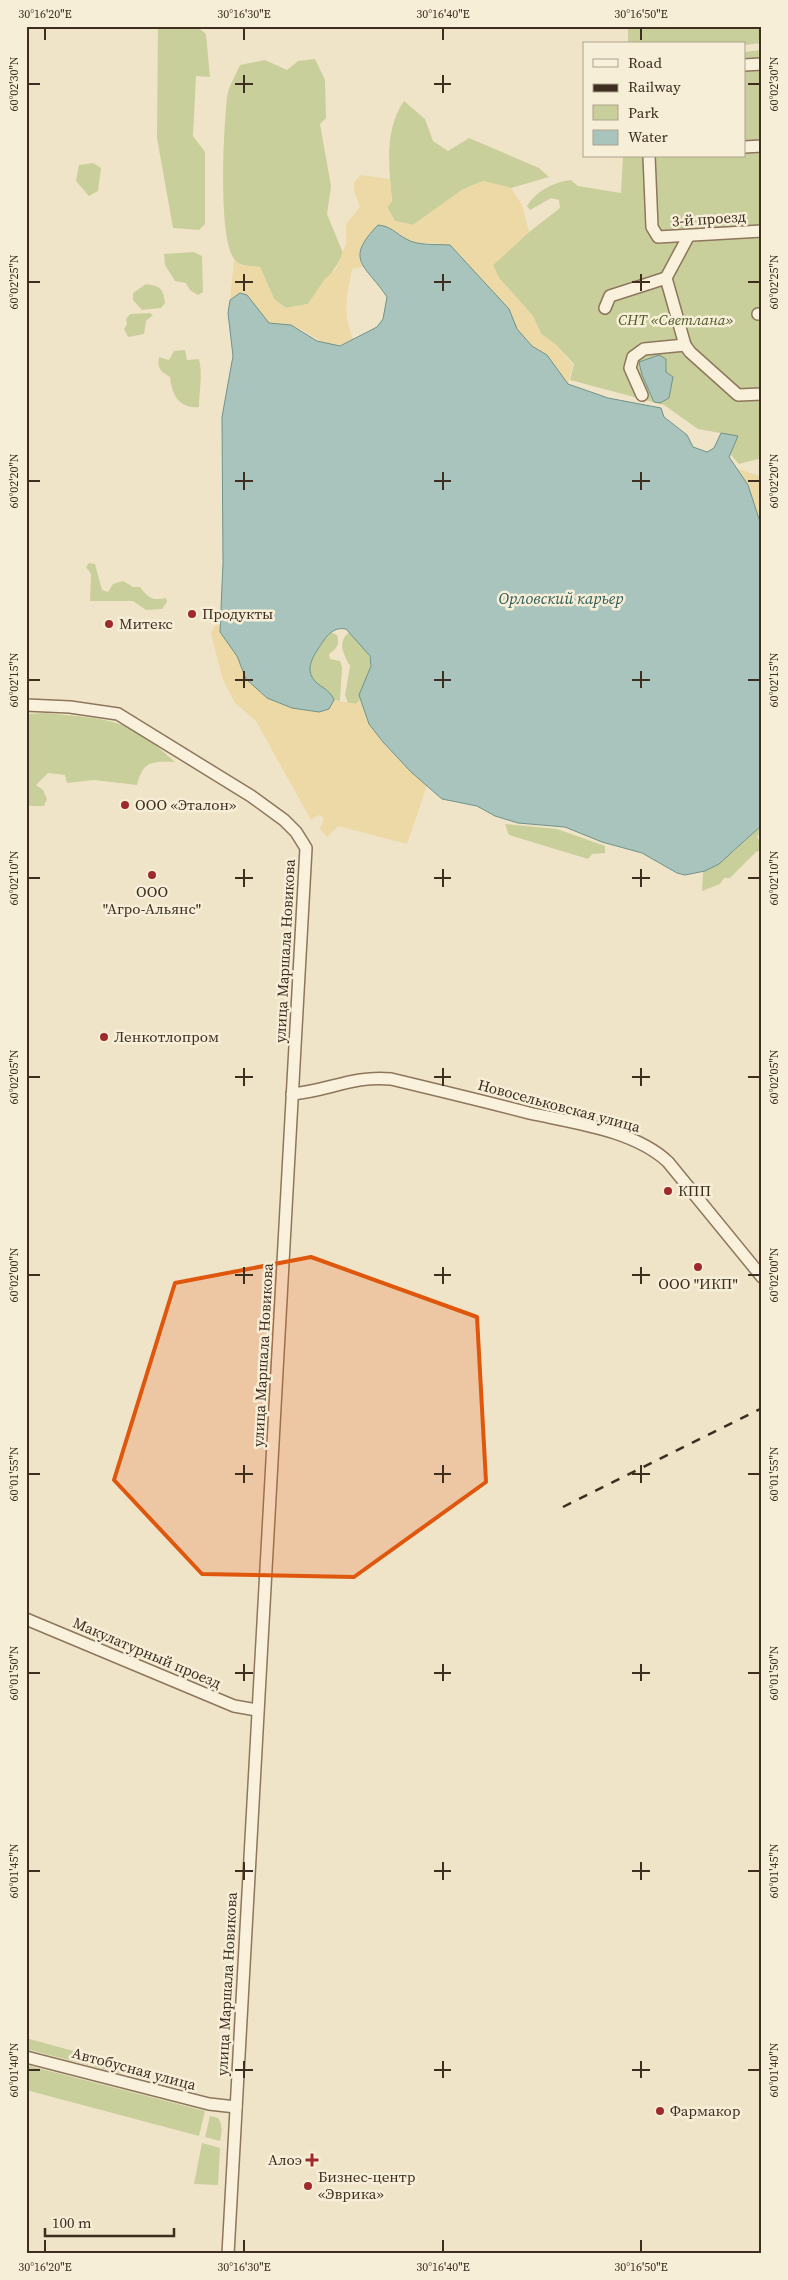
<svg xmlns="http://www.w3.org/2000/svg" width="788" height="2280" viewBox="0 0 788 2280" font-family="'Source Serif 4',serif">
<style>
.green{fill:#c9cf9b}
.sand{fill:#ecd9a5}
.water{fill:#a9c4bc;stroke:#6f938a}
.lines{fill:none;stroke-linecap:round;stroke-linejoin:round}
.minor-casing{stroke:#8d765c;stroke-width:14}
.minor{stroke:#faf1dc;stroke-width:11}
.rail{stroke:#3d2e20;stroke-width:2.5;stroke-dasharray:9 9;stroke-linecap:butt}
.marked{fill:#df570d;fill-opacity:0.2;stroke:#df570d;stroke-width:4;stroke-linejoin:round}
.ticks{fill:none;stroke:#3d2e20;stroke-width:2}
.poi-dot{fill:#9e2a2b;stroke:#f7eed8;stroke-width:2}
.labels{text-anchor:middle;stroke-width:5;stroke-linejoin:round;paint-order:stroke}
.street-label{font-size:15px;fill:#3d2e20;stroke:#f7eed8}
.park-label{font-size:15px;font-style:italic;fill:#4d5a26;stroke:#f7eed8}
.poi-label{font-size:15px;fill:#3d2e20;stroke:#f7eed8;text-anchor:start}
.water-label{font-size:16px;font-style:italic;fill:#2f5d5a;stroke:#f7eed8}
.neatline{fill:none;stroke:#3d2e20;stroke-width:2}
.ticks-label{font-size:12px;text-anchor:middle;fill:#3d2e20}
</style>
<rect width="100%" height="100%" fill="#f0e4c8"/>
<g class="green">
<polygon points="158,26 196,26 206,34 210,77 196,76 193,136 205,152 205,224 199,230 173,228 157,138"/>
<polygon points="628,26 762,26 762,43 744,45 628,44"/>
<path d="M762 50V458L739 464 730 454 737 436 698 429 664 405 570 380 574 364 555 344 541 334 533 316 499 278 493 265 529 232 560 208 559 200 551 198 530 210 527 206C536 191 553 182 571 180L578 186 621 193 623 156H744V52Z"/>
<path d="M315 59 325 80 326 118 320 124 331 186 327 214 343 253C335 272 320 286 308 304L286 308 274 299 260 267C252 266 240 267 235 260 217 240 224 126 227 97 228 87 236 75 240 65L265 60 287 70 298 61Z"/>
<path d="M404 101 425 119 433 141 448 151 469 138 539 168 549 177 511 188 483 181 462 190 413 225 395 221 387 207 392 201C389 168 384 129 404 101Z"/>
<polygon points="93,163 101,168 98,191 89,196 76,181 79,165"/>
<polygon points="194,252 202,256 203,292 198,295 190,290 186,283 175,281 165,265 164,254"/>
<path d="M146 284C160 286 163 288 165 303L161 308 142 310 133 300V293Z"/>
<polygon points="150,313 153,315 146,321 144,334 128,337 124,329 127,324 126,319 130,314"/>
<path d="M185 350 187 360 199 359C203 375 199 391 199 407 179 409 172 395 170 377 160 371 157 368 159 357L169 360 174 351Z"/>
<path d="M89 563 95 564 102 590 108 592 113 584 123 581 133 587H140C148 598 153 601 166 598L167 602 162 609 146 610 133 601H90L91 574 86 567Z"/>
<path d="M331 632 337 635C340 644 337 649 329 654L330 659 340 661 342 667 340 701 334 700C330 692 324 689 317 683 299 668 319 645 331 632Z"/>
<path d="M350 632C355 639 364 645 368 654 377 670 358 684 360 700L356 704 348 703 345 695 350 666C344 655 336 641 350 632Z"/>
<path d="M45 713C70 716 101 716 125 726 144 734 160 749 175 762 152 761 143 761 137 785L94 780 67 783 65 775 48 773 36 785 43 790 47 799 44 806H26V714Z"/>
<polygon points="505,824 557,829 605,846 605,853 592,854 588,859 509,835"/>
<polygon points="762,825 762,831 757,837 760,842 762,841 762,850 756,852 730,878 724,878 720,884 702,891 703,872 733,852"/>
<polygon points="26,2038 128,2066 127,2072 123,2074 26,2049"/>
<polygon points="26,2065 205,2111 199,2136 26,2090"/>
<path d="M210 2116 218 2118C223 2126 222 2132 220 2141L205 2137Z"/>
<polygon points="202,2143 220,2148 218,2185 194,2184"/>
</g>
<g class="sand">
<path d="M361 175 390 179 392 202 387 207 395 221 413 225 462 190 483 181 511 188 522 205 529 232 493 265 499 278 533 316 541 334 555 344 573 365 568 384 547 355 532 346 517 329 509 309 459 257C448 236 428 248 408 240 401 238 394 231 388 226L359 254 362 267 352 269C347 298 342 310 353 339 333 355 318 338 300 329 291 324 279 323 269 323L256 307 240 293 230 300 234 260 241 265 260 267 274 299 286 308 308 304 324 280 336 269 346 244V224L360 207 354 191V182Z"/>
<polygon points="736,468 762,477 762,528 748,485"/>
<path d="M219 616 220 632 237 656 242 670 319 712 329 709 334 700 356 704 360 700C364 709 366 718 371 726 385 749 408 768 427 786L407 844 338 826 327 837 320 829 324 818 319 815 311 820 256 721 235 703 223 680 211 634Z"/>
</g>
<g class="water">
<path d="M378 225C391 226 395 233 406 239 418 246 436 244 450 245L509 309 517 329 532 346 547 355 568 384 608 398 661 408 664 417 687 435 693 447 707 452 714 448 721 433 738 436 729 457 748 485 762 528V825L719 864 705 871 685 875 677 873 642 853 602 842 565 827 518 823 495 816 477 806 442 799 411 772 383 742 369 724 359 695 371 666 370 656 346 629C336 627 330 632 324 640 315 654 301 670 318 684 325 689 331 692 334 700L329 709 319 712 292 708 267 698 246 679 237 656 220 632 223 563 222 417 233 356 228 313 230 300 240 293 247 295 269 323 291 325 317 341 340 346 377 327 383 319 387 297C366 265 343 261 378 225Z"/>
<polygon points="659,355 666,359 666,372 673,377 669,398 660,403 654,402 642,375 639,362"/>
</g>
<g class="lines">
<g class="minor-casing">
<g id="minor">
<polyline points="744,65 762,64"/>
<polyline points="744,147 762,146"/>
<polyline points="649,156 652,227 658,237 762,231"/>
<polyline points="688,237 666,278 685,345 690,352 738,395 762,394"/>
<polyline points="605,308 610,296 666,278"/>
<polyline points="758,314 762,314"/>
<polyline points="642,395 630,368 633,357 644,349 685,345"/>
<polyline points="26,705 70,707 118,714 251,796 284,820 296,832 306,848 228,2254"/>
<path d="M292 1094C328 1091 354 1075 391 1079 437 1090 483 1101 529 1113 574 1123 634 1130 668 1162L762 1277"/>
<polyline points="26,1619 234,1706 257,1710"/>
<polyline points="26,2057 209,2104 236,2107"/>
</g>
</g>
<use href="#minor" class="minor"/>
<polyline class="rail" points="563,1507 762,1408"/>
</g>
<path class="marked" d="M311 1257 477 1317 486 1482 354 1577 202 1574 114 1480 175 1283Z"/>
<path class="ticks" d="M45 28V40M244 28V40M443 28V40M641 28V40M244 75V93M443 75V93M28 84H40M235 84H253M434 84H451M748 84H760M244 274V291M443 274V291M641 274V291M28 282H40M235 282H253M434 282H451M632 282H650M748 282H760M244 472V490M443 472V490M641 472V490M28 481H40M235 481H253M434 481H451M632 481H650M748 481H760M244 671V688M443 671V688M641 671V688M28 680H40M235 680H253M434 680H451M632 680H650M748 680H760M244 869V887M443 869V887M641 869V887M28 878H40M235 878H253M434 878H451M632 878H650M748 878H760M244 1068V1086M443 1068V1086M641 1068V1086M28 1077H40M235 1077H253M434 1077H451M632 1077H650M748 1077H760M244 1267V1284M443 1267V1284M641 1267V1284M28 1275H40M235 1275H253M434 1275H451M632 1275H650M748 1275H760M244 1465V1483M443 1465V1483M641 1465V1483M28 1474H40M235 1474H253M434 1474H451M632 1474H650M748 1474H760M244 1664V1681M443 1664V1681M641 1664V1681M28 1673H40M235 1673H253M434 1673H451M632 1673H650M748 1673H760M244 1862V1880M443 1862V1880M641 1862V1880M28 1871H40M235 1871H253M434 1871H451M632 1871H650M748 1871H760M244 2061V2078M443 2061V2078M641 2061V2078M28 2070H40M235 2070H253M434 2070H451M632 2070H650M748 2070H760M45 2240V2252M244 2240V2252M443 2240V2252M641 2240V2252"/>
<g class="poi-dot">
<circle cx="192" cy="614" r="5"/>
<circle cx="109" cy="624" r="5"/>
<circle cx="125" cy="805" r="5"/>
<circle cx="152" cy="875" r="5"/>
<circle cx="104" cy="1037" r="5"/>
<circle cx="668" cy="1191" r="5"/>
<circle cx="698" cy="1267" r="5"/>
<circle cx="660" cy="2111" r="5"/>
<path d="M309.5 2152.5h5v5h5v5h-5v5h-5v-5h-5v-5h5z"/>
<circle cx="308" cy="2186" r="5"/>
</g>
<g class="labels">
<g class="street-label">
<text transform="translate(709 219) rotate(-4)" y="5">3-й проезд</text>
<text transform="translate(285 951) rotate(-87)" y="5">улица Маршала Новикова</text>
<text transform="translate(559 1106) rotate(15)" y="5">Новосельковская улица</text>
<text transform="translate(263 1355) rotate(-87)" y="5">улица Маршала Новикова</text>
<text transform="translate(147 1653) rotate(23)" y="5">Макулатурный проезд</text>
<text transform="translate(227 1984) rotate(-87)" y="5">улица Маршала Новикова</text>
<text transform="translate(134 2069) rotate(15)" y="5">Автобусная улица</text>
</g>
<g class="park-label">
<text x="676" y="325">СНТ «Светлана»</text>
</g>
<g class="poi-label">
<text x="202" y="619">Продукты</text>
<text x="119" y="629">Митекс</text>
<text x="135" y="810">ООО «Эталон»</text>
<text x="152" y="897" text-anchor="middle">ООО<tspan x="152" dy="17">"Агро-Альянс"</tspan></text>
<text x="114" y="1042">Ленкотлопром</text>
<text x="678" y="1196">КПП</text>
<text x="698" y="1289" text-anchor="middle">ООО "ИКП"</text>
<text x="670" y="2116">Фармакор</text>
<text x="302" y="2165" text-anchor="end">Алоэ</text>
<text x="318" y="2182">Бизнес-центр<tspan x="318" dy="17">«Эврика»</tspan></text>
</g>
<g class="water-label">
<text x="561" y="604">Орловский карьер</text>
</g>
</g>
<rect width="788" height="2280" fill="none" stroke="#f7eed8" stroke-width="55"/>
<rect x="583" y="42" width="162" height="115" fill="#f7eed8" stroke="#ada18e"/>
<rect x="593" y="59" width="25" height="8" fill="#faf1dc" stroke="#ada18e"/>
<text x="628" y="68" font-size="15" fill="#3d2e20">Road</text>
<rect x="593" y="84" width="25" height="8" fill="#3d2e20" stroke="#ada18e"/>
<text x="628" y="92" font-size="15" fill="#3d2e20">Railway</text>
<rect x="593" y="105" width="25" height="15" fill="#c9cf9b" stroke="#ada18e"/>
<text x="628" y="118" font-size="15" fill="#3d2e20">Park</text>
<rect x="593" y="130" width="25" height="15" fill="#a9c4bc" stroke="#ada18e"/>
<text x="628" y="142" font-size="15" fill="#3d2e20">Water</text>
<path d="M45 2228v8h129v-8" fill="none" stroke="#3d2e20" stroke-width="2.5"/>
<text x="52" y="2228" font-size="15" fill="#3d2e20" stroke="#f7eed8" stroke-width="4" paint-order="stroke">100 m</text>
<rect x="28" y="28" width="732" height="2224" class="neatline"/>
<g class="ticks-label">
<text x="45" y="18">30°16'20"E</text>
<text x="244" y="18">30°16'30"E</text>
<text x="443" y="18">30°16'40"E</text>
<text x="641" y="18">30°16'50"E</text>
<text transform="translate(14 84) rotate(-90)" y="4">60°02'30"N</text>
<text transform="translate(774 84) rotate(-90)" y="4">60°02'30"N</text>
<text transform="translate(14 282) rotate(-90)" y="4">60°02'25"N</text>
<text transform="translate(774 282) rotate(-90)" y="4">60°02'25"N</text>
<text transform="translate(14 481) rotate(-90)" y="4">60°02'20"N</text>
<text transform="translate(774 481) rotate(-90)" y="4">60°02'20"N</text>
<text transform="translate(14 680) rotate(-90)" y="4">60°02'15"N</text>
<text transform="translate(774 680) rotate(-90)" y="4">60°02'15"N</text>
<text transform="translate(14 878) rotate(-90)" y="4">60°02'10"N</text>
<text transform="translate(774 878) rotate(-90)" y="4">60°02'10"N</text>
<text transform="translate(14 1077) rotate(-90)" y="4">60°02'05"N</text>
<text transform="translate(774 1077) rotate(-90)" y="4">60°02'05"N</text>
<text transform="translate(14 1275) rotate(-90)" y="4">60°02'00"N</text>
<text transform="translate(774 1275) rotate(-90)" y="4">60°02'00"N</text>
<text transform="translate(14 1474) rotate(-90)" y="4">60°01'55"N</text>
<text transform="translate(774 1474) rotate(-90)" y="4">60°01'55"N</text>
<text transform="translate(14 1673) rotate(-90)" y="4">60°01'50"N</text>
<text transform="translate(774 1673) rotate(-90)" y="4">60°01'50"N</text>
<text transform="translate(14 1871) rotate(-90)" y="4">60°01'45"N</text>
<text transform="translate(774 1871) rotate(-90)" y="4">60°01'45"N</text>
<text transform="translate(14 2070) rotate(-90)" y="4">60°01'40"N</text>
<text transform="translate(774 2070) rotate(-90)" y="4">60°01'40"N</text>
<text x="45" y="2271">30°16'20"E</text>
<text x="244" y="2271">30°16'30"E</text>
<text x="443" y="2271">30°16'40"E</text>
<text x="641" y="2271">30°16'50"E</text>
</g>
</svg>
